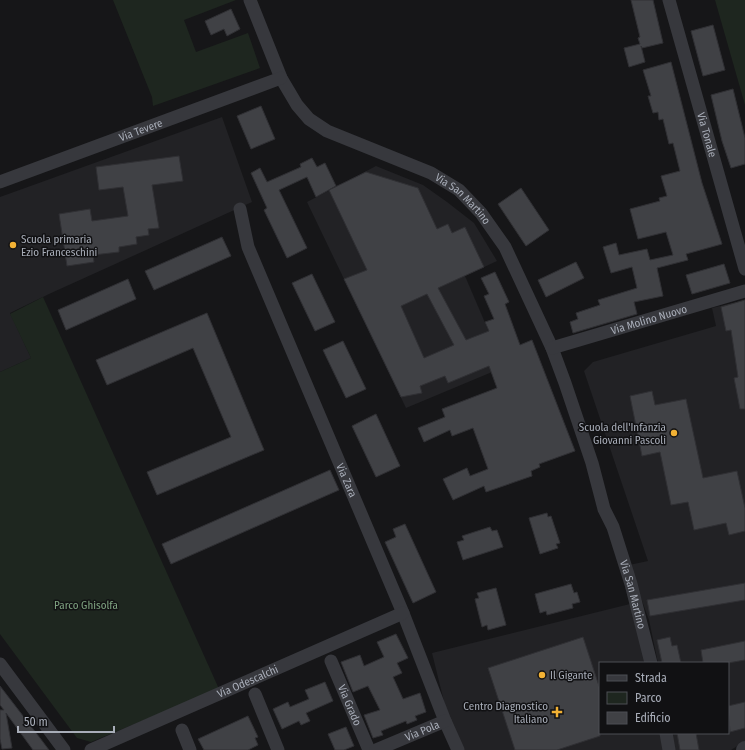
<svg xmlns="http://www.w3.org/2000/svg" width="745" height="750" viewBox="0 0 745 750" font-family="'Fira Sans Condensed',sans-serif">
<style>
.built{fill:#222225}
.green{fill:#1e261f}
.building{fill:#404145;stroke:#303034;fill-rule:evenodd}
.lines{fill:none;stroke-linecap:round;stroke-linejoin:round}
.minor{stroke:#37383d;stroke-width:13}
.tertiary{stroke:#37383d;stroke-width:16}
.poi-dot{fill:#f2b134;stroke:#111113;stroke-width:1.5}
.labels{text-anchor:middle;stroke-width:3;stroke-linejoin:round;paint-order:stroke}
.street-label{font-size:11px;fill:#a8adb8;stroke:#111113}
.poi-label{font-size:11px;fill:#a8adb8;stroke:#111113;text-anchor:start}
.park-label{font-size:11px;fill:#7fa381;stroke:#111113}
</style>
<rect width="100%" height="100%" fill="#161618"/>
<g class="built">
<polygon points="222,117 252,202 49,294 10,313 31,358 0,372 0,197"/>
<polygon points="376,166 423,185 447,202 474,223 497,261 465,276 504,367 406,408 307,202"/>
<polygon points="745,300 745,741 731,750 674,750 671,733 728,733 728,663 658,663 649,620 629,565 648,561 584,371 593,362 716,326 712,308"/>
<polygon points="634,603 649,663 600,663 600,733 666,733 670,750 456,750 432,653"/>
</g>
<g class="green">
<polygon points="113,0 236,0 184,20 196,52 248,33 260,68 153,106 152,97"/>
<polygon points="715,0 745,0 745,105"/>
<polygon points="43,297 219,689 91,742 77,738 0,634 0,372 31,358 10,314"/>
</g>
<g class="building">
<polygon points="631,0 653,0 663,43 642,48 641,46 645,62 629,67 624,48 640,44 638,38 640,37"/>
<polygon points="231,9 240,29 227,36 224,29 211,35 205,21"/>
<polygon points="713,25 725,70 703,76 691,31"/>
<polygon points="671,62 702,183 722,244 686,254 688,260 657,268 663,296 634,302 637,314 573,333 570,322 578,319 576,313 600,305 598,300 637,288 632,267 611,273 603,247 616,243 619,255 647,249 650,260 673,255 666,232 638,239 630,209 660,201 659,198 667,196 661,176 680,171 673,143 669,144 663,119 659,120 658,112 653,113 648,96 651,96 643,70"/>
<polygon points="733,89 745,138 745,164 731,168 722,141 711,95"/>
<polygon points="261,106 275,139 251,149 237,116"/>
<polygon points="179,156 183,181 152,185 159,228 148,229 149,235 136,237 137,244 119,247 119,252 93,255 94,262 67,266 59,214 90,209 92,221 128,216 123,187 99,190 96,167"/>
<polygon points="312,158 317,167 325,163 336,186 316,197 307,177 279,190 307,248 287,258 264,210 267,208 251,173 260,168 267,182 301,167 300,164"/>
<path d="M366 172 418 188 437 229 448 224 452 233 465 227 484 267 438 288 466 340 489 331 485 322 494 319 484 296 489 294 481 278 495 272 509 302 505 304 520 345 532 340 575 451 539 464 540 467 531 471 532 476 486 492 484 486 453 500 443 479 467 468 470 476 488 469 473 428 452 436 450 430 424 442 418 428 445 417 442 409 497 388 489 366 448 383 445 376 420 386 422 393 401 397 344 279 367 270 329 190ZM427 294 454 345 424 358 401 306Z"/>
<polygon points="521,188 549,230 526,246 498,204"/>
<polygon points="222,237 231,256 154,290 145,271"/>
<polygon points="576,262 584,278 546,297 538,280"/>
<polygon points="724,264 730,283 692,294 686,275"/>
<polygon points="312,274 335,322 315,331 292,283"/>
<polygon points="128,279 136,299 66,330 58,310"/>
<polygon points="745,300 745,409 740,409 734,378 738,377 731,330 726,331 721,307"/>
<polygon points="207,313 264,450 157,495 147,472 231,437 193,348 107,385 96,360"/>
<polygon points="343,341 366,389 346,398 323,350"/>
<polygon points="652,391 655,405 686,399 703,478 737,471 745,508 745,531 729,535 726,523 694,530 688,502 671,505 660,452 642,456 630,396"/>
<polygon points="376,414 400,466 376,477 352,426"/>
<polygon points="330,470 339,490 171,564 162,544"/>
<polygon points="547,513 548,517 551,516 560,543 556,544 558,548 540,554 529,518"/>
<polygon points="405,524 436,592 413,603 385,542 396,537 393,529"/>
<polygon points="490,527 492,531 497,530 503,547 463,560 457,542 464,540 462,536"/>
<polygon points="745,583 745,600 650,616 647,600"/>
<polygon points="571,584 574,593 577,592 580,602 572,604 573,608 547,615 546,611 540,613 535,594"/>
<polygon points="496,588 506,625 488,630 487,625 482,627 475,599 479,598 477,593"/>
<polygon points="396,634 408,658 397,663 402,673 393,677 403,699 420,693 426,712 415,716 417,720 407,724 406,721 381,731 383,735 373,738 364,715 380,710 368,686 353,692 341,662 360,655 364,666 384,657 377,642"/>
<polygon points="583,637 600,689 600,736 557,750 515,750 488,668"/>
<polygon points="670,637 672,646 677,645 681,663 662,663 657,640"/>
<polygon points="745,641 745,660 728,663 703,663 701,650"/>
<polygon points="325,682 333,701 306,713 310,721 301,725 299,721 282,729 273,709 288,702 290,707 309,699 305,690"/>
<polygon points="0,686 40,738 49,750 33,750 6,713 12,748 2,749 0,739 0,710 4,710 0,705"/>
<polygon points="745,702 745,728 730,732 728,706"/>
<polygon points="248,716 258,737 255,738 258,745 248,750 204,750 198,739"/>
<polygon points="346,727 354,746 344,750 335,750 328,734"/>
<polygon points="677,733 696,733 699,750 680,750"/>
</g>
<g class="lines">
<g class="minor">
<path id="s1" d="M250 0 281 78 297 105 309 119 327 131 431 173 459 190 481 213 505 247 552 348 565 383 592 463 604 509 613 527 631 584 651 663"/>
<path id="s2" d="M669 0 745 269"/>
<path id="s3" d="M0 182 281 78"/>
<path id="s4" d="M240 209 248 247 403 613 445 721 458 750"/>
<path id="s5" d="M552 348 745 291"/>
<path id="s6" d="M331 661 369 750"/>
<polyline points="0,664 64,750"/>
<polyline points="255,694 278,750"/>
<polyline points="182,730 190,750"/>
<polyline points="666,733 669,750"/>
<path id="s7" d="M91 750 403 613"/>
<path id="s8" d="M376 750 445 721"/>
</g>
<polyline class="tertiary" points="744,750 745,749"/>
</g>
<g class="poi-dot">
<circle cx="13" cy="245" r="4"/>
<circle cx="674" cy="433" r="4"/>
<circle cx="542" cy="675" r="4"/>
<path d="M555 706h4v4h4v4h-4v4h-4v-4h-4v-4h4z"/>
</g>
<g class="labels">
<g class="street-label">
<text dy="4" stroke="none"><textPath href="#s3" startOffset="150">Via Tevere</textPath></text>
<text dy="4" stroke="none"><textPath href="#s2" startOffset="140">Via Tonale</textPath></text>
<text dy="4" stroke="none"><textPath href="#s1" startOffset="309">Via San Martino</textPath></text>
<text dy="4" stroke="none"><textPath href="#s5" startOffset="101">Via Molino Nuovo</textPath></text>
<text dy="4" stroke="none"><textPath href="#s4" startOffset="292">Via Zara</textPath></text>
<text dy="4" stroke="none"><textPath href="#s1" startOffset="745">Via San Martino</textPath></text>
<text dy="4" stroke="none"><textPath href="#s7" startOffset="171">Via Odescalchi</textPath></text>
<text dy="4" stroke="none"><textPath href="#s6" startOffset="48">Via Grado</textPath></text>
<text dy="4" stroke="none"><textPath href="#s8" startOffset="50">Via Pola</textPath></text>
</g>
<g class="poi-label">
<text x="21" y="243">Scuola primaria<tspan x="21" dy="13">Ezio Franceschini</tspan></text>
<text x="666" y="431" text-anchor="end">Scuola dell'Infanzia<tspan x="666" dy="13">Giovanni Pascoli</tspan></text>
<text x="550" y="679">Il Gigante</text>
<text x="548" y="710" text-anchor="end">Centro Diagnostico<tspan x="548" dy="13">Italiano</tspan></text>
</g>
<g class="park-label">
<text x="86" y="609">Parco Ghisolfa</text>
</g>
</g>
<rect x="599" y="662" width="130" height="72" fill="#111113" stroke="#4d4f55"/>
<rect x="607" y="675" width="20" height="6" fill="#37383d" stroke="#4d4f55"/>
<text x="635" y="682" font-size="12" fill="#a8adb8">Strada</text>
<rect x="607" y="692" width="20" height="12" fill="#1e261f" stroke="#4d4f55"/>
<text x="635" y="702" font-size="12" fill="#a8adb8">Parco</text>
<rect x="607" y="712" width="20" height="12" fill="#404145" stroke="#4d4f55"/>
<text x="635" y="722" font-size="12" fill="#a8adb8">Edificio</text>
<path d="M18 726v6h96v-6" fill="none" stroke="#a8adb8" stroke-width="2"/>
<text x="24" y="726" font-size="12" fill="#a8adb8" stroke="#111113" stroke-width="3" paint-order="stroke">50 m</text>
</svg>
